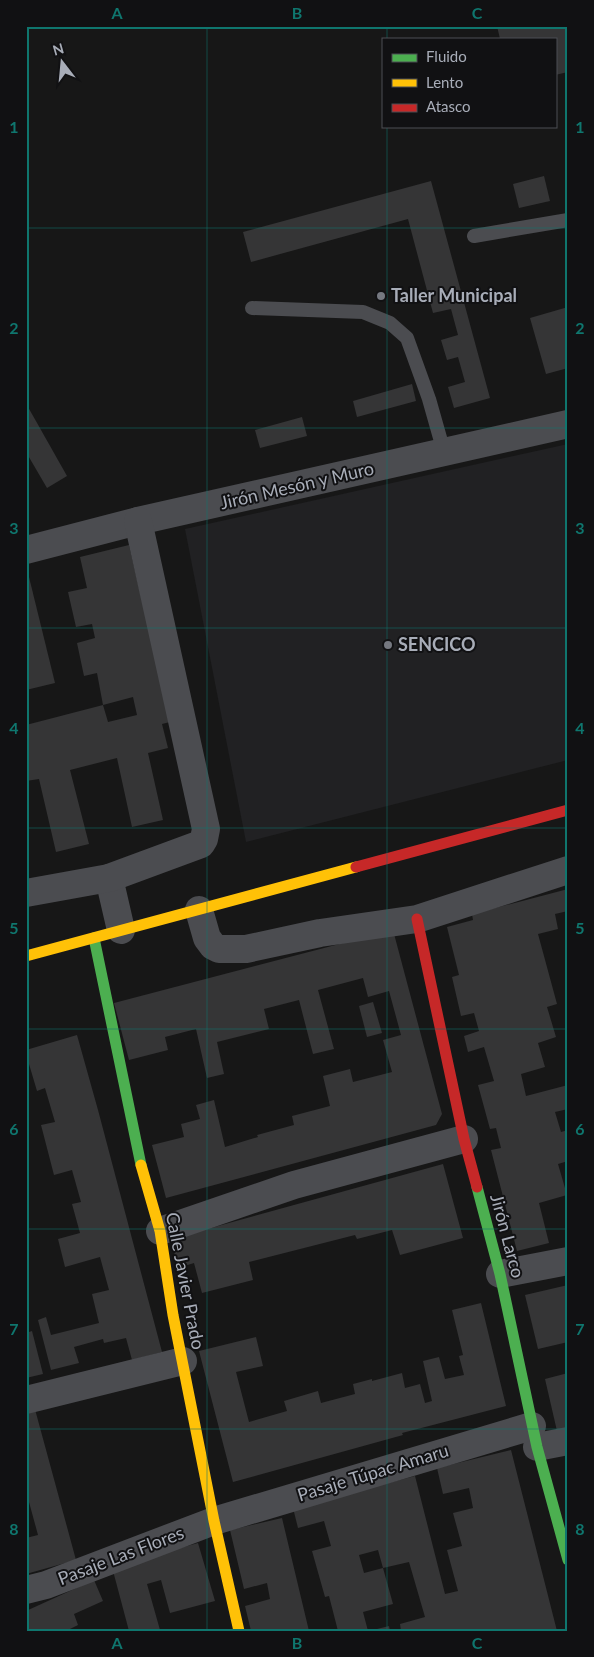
<svg xmlns="http://www.w3.org/2000/svg" width="594" height="1657" viewBox="0 0 594 1657" font-family="Lato,sans-serif">
<style>
.built{fill:#212123}
.building{fill:#353536}
.lines{fill:none;stroke-linecap:round;stroke-linejoin:round}
.lane{stroke:#4b4c50;stroke-width:14}
.street{stroke:#4b4c50;stroke-width:28}
.fast{stroke:#4caf50;stroke-width:11}
.slow{stroke:#ffc107;stroke-width:11}
.jam{stroke:#c62828;stroke-width:11}
.grid{fill:none;stroke:#0f766e;stroke-width:1;stroke-opacity:0.55}
.poi-dot{fill:#757880;stroke:#111113;stroke-width:2}
.labels{text-anchor:middle;stroke-width:4;stroke-linejoin:round;paint-order:stroke}
.poi-label{font-size:18px;font-weight:bold;fill:#a8adb8;stroke:#111113;text-anchor:start}
.street-label{font-size:18px;fill:#a8adb8;stroke:#111113}
.neatline{fill:none;stroke:#0f766e;stroke-width:2}
.grid-label{font-size:16px;text-anchor:middle;font-weight:bold;fill:#0f766e}
</style>
<rect width="100%" height="100%" fill="#171717"/>
<polygon class="built" points="568,444 568,760 246,842 185,529"/>
<g class="building">
<polygon points="497,26 568,26 568,72 555,75 555,39 500,39"/>
<polygon points="544,176 550,201 519,208 513,184"/>
<polygon points="431,181 490,398 454,408 448,387 465,382 458,357 447,360 441,340 458,335 451,309 433,313 408,219 251,262 243,232"/>
<polygon points="568,307 568,368 546,374 530,318"/>
<polygon points="412,384 416,401 357,417 353,401"/>
<polygon points="28,407 67,476 47,488 26,452 26,408"/>
<polygon points="302,417 307,436 260,448 255,430"/>
<polygon points="129,545 170,722 162,724 168,748 148,753 163,820 132,827 117,758 70,770 89,844 56,852 39,779 26,781 26,725 103,705 108,722 137,715 133,697 103,705 97,673 84,676 77,643 95,638 92,624 76,627 68,592 87,588 80,557"/>
<polygon points="28,573 55,683 26,690 26,574"/>
<polygon points="568,889 568,911 555,914 558,929 538,934 557,1004 547,1007 556,1037 538,1043 545,1067 521,1074 526,1096 568,1085 568,1109 555,1112 561,1132 568,1130 568,1161 558,1164 567,1195 539,1203 549,1243 517,1251 491,1150 501,1148 496,1128 490,1129 478,1085 494,1081 484,1047 468,1052 464,1036 479,1031 474,1013 461,1016 452,977 459,975 447,927 473,920 472,914"/>
<polygon points="393,930 442,1114 436,1125 166,1198 152,1145 184,1137 181,1124 200,1119 196,1105 214,1100 225,1147 258,1137 257,1135 294,1125 292,1116 330,1106 323,1076 350,1069 353,1082 392,1072 383,1040 401,1035 389,991 368,997 363,978 318,990 334,1049 313,1054 299,1000 264,1009 269,1029 217,1042 224,1074 207,1078 196,1029 165,1037 168,1050 129,1060 114,1003"/>
<polygon points="373,1002 382,1033 367,1037 359,1006"/>
<polygon points="77,1035 98,1110 162,1352 132,1360 126,1338 104,1343 103,1339 74,1347 79,1363 51,1370 38,1320 46,1317 51,1335 99,1323 92,1294 109,1290 100,1257 65,1267 58,1239 80,1233 72,1204 81,1202 72,1170 54,1175 41,1125 55,1122 45,1088 37,1091 29,1064 26,1065 26,1050"/>
<polygon points="443,1164 463,1238 400,1255 392,1230 357,1239 355,1235 249,1262 253,1280 202,1293 194,1263 178,1268 171,1239"/>
<polygon points="568,1285 568,1342 538,1349 525,1295"/>
<polygon points="481,1303 506,1406 402,1433 403,1435 233,1482 199,1351 256,1337 263,1366 236,1372 249,1422 287,1411 284,1401 318,1391 321,1403 355,1394 353,1384 372,1379 372,1381 402,1373 405,1388 420,1384 425,1403 432,1401 423,1361 439,1357 445,1379 464,1375 459,1356 463,1355 452,1310"/>
<polygon points="32,1331 43,1374 26,1378 26,1333"/>
<polygon points="568,1373 568,1429 557,1431 545,1379"/>
<polygon points="33,1402 76,1560 26,1574 26,1538 38,1535 26,1491 26,1404"/>
<polygon points="511,1450 557,1631 401,1631 400,1624 425,1617 409,1562 383,1568 378,1550 359,1555 364,1573 383,1568 393,1604 363,1612 368,1631 338,1631 329,1596 325,1597 312,1551 331,1546 324,1521 298,1528 293,1508 415,1476 445,1594 458,1591 447,1550 462,1546 453,1513 473,1508 469,1488 443,1494 437,1468"/>
<polygon points="282,1518 309,1631 251,1631 245,1606 270,1599 267,1583 244,1589 230,1530"/>
<polygon points="198,1543 215,1601 170,1613 161,1580 147,1584 160,1630 129,1631 112,1567"/>
<polygon points="94,1580 103,1601 74,1614 78,1625 66,1631 26,1631 26,1611"/>
<polygon points="389,1626 390,1631 373,1631 373,1630"/>
</g>
<g class="lines">
<g class="lane">
<polyline points="474,236 568,220"/>
<polyline points="252,308 363,312 390,323 407,338 429,399 444,452"/>
</g>
<g class="street">
<polyline points="26,550 138,521 568,424"/>
<polyline points="109,878 121,930"/>
<polyline points="26,893 109,878 201,844 204,839 206,829 138,521"/>
<polyline points="199,910 207,938 213,946 219,949 246,949 320,933 417,919 568,870"/>
<polyline points="160,1231 294,1185 464,1139"/>
<polyline points="500,1274 568,1261"/>
<polyline points="26,1400 183,1361"/>
<polyline points="537,1447 568,1441"/>
<polyline points="26,1590 46,1585 214,1521 532,1426"/>
</g>
<g class="fast">
<polyline points="94,938 141,1165"/>
<polyline points="477,1187 500,1274 537,1447 568,1560"/>
</g>
<g class="slow">
<polyline points="26,956 356,867"/>
<polyline points="141,1165 160,1231 173,1315 214,1521 239,1631"/>
</g>
<g class="jam">
<polyline points="356,867 568,810"/>
<polyline points="417,919 464,1139 477,1187"/>
</g>
</g>
<path class="grid" d="M207 26V1631M387 26V39M387 126V1631M26 228H568M26 428H568M26 628H568M26 828H568M26 1029H568M26 1229H568M26 1429H568"/>
<g class="poi-dot">
<circle cx="381" cy="296" r="5"/>
<circle cx="388" cy="645" r="5"/>
</g>
<g class="labels">
<g class="poi-label">
<text x="391" y="302">Taller Municipal</text>
<text x="398" y="651">SENCICO</text>
</g>
<g class="street-label">
<text transform="translate(297 486) rotate(-13)" y="6">Jirón Mesón y Muro</text>
<text transform="translate(507 1236) rotate(75)" y="6">Jirón Larco</text>
<text transform="translate(185 1281) rotate(79)" y="6">Calle Javier Prado</text>
<text transform="translate(373 1473) rotate(-17)" y="6">Pasaje Túpac Amaru</text>
<text transform="translate(121 1556) rotate(-21)" y="6">Pasaje Las Flores</text>
</g>
</g>
<rect width="594" height="1657" fill="none" stroke="#111113" stroke-width="55"/>
<rect x="382" y="38" width="175" height="90" fill="#111113" stroke="#4d4f55"/>
<rect x="392" y="54" width="25" height="8" fill="#4caf50" stroke="#4d4f55"/>
<text x="426" y="62" font-size="15" fill="#a8adb8">Fluido</text>
<rect x="392" y="79" width="25" height="8" fill="#ffc107" stroke="#4d4f55"/>
<text x="426" y="88" font-size="15" fill="#a8adb8">Lento</text>
<rect x="392" y="104" width="25" height="8" fill="#c62828" stroke="#4d4f55"/>
<text x="426" y="112" font-size="15" fill="#a8adb8">Atasco</text>
<g transform="translate(62 62) rotate(344)" stroke="#111113" stroke-width="4" paint-order="stroke">
<path d="M0-4L9 19L0 12L-9 19Z" fill="#a8adb8"/>
<text y="-8" font-size="14" font-weight="bold" text-anchor="middle" fill="#a8adb8">N</text>
</g>
<rect x="28" y="28" width="538" height="1602" class="neatline"/>
<g class="grid-label">
<text x="117" y="19">A</text>
<text x="297" y="19">B</text>
<text x="477" y="19">C</text>
<text x="14" y="133">1</text>
<text x="580" y="133">1</text>
<text x="14" y="334">2</text>
<text x="580" y="334">2</text>
<text x="14" y="534">3</text>
<text x="580" y="534">3</text>
<text x="14" y="734">4</text>
<text x="580" y="734">4</text>
<text x="14" y="934">5</text>
<text x="580" y="934">5</text>
<text x="14" y="1135">6</text>
<text x="580" y="1135">6</text>
<text x="14" y="1335">7</text>
<text x="580" y="1335">7</text>
<text x="14" y="1535">8</text>
<text x="580" y="1535">8</text>
<text x="117" y="1649">A</text>
<text x="297" y="1649">B</text>
<text x="477" y="1649">C</text>
</g>
</svg>
